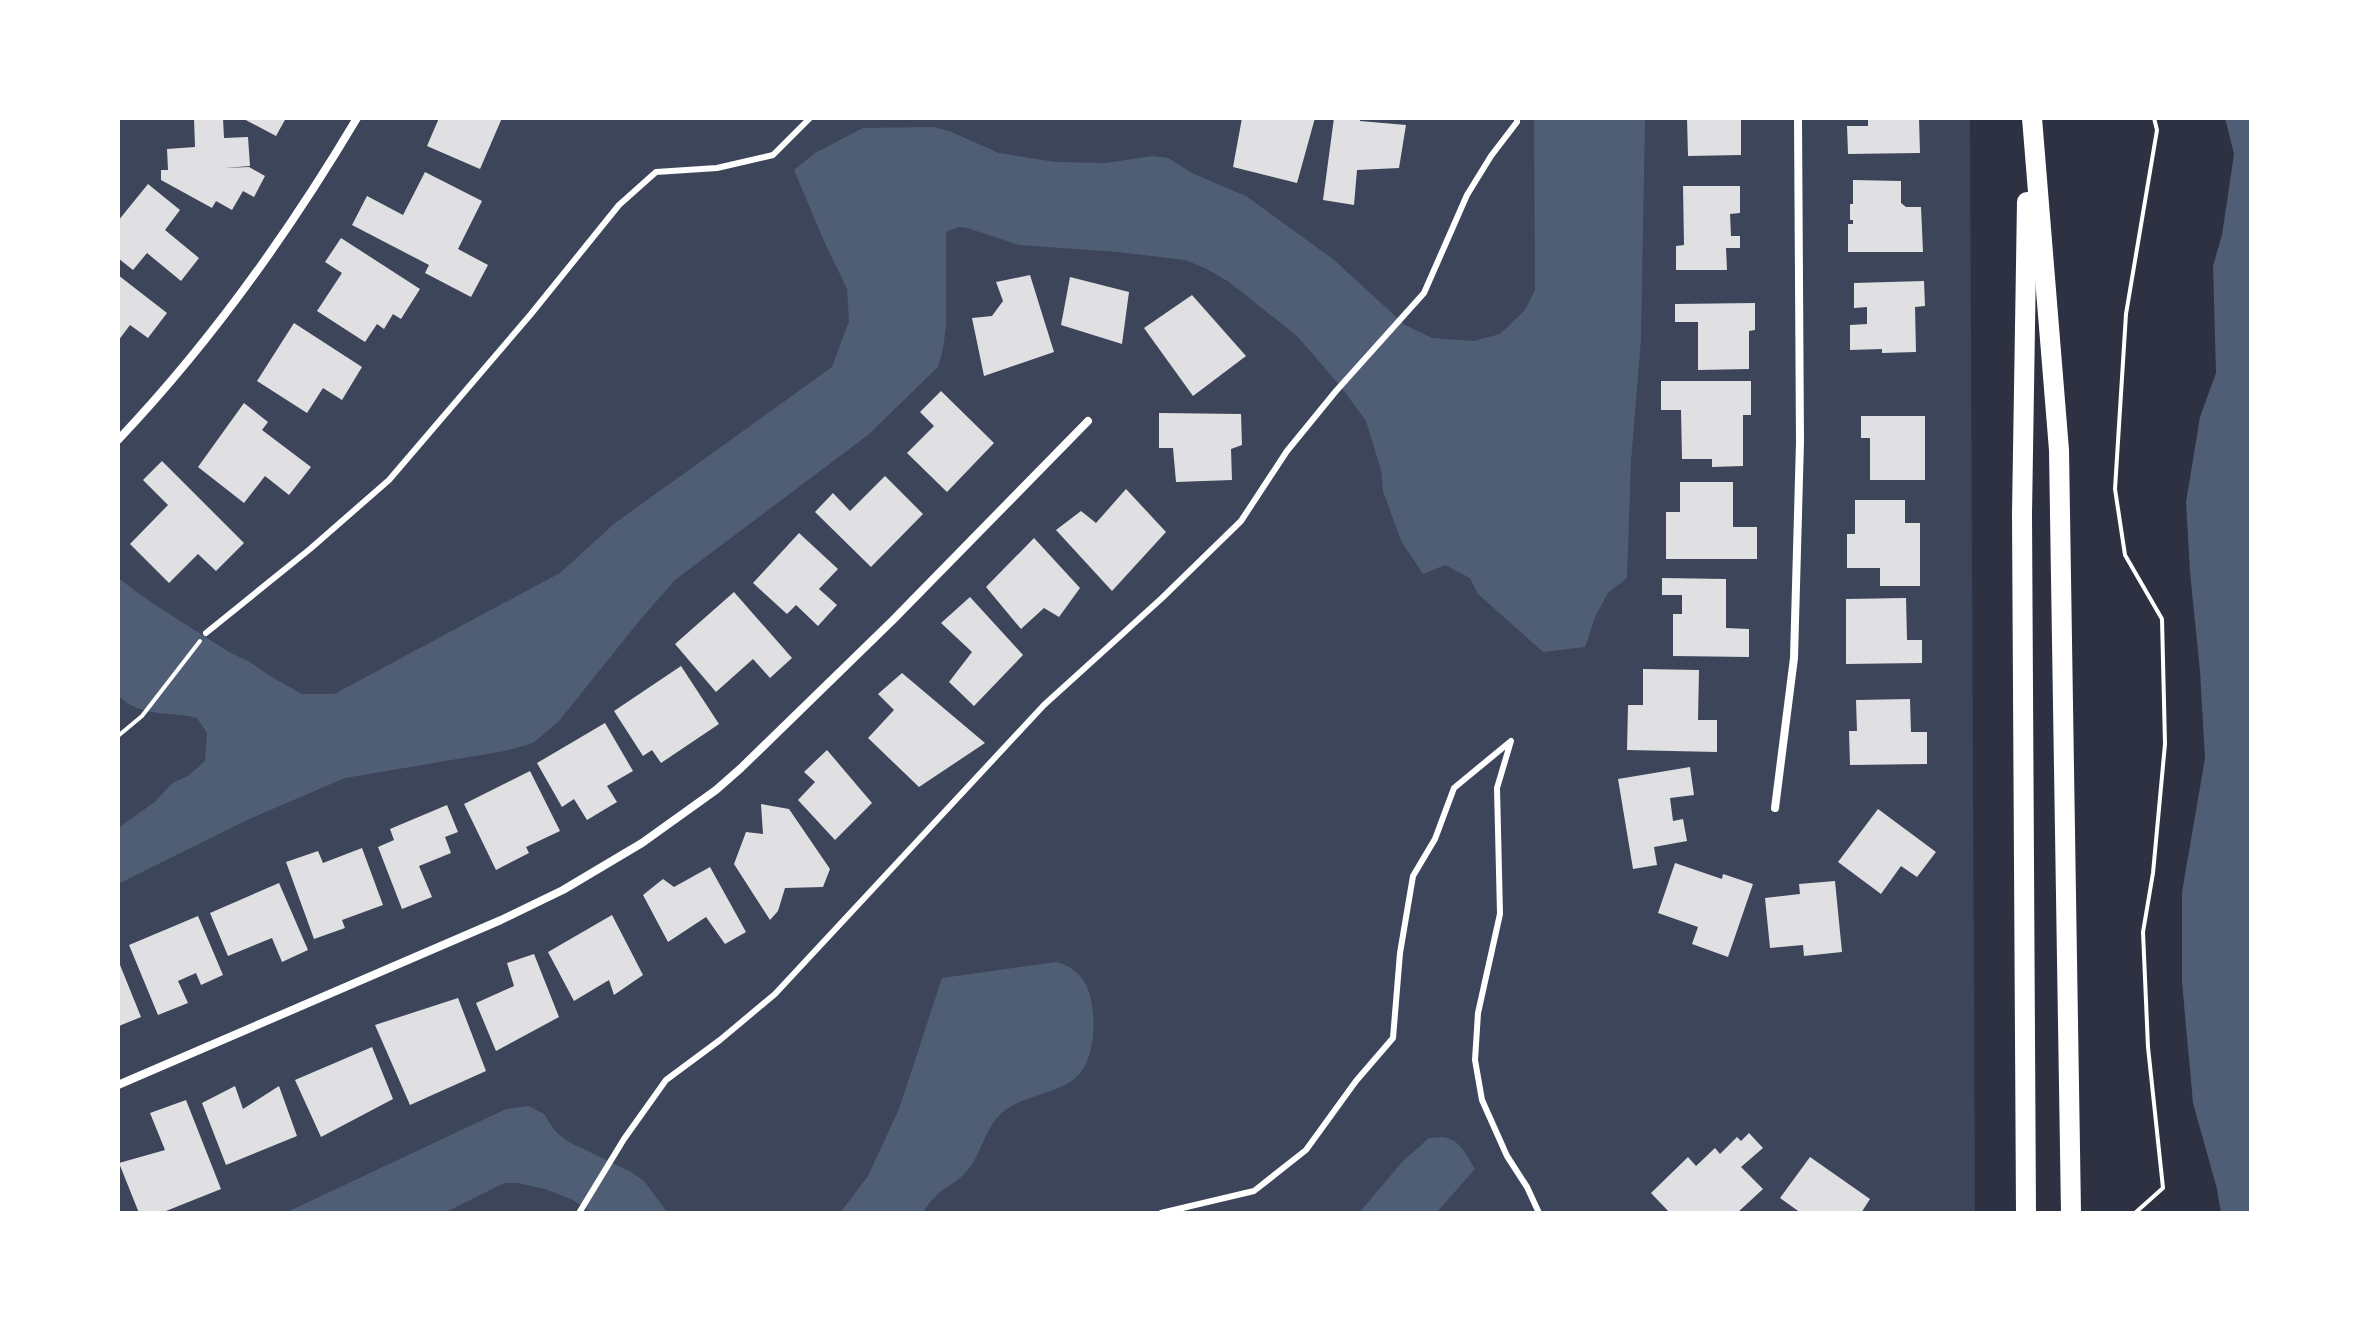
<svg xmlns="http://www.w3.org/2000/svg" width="2369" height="1331" viewBox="0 0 2369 1331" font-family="Spectral,serif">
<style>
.green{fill:#3c4559}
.water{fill:#4f5d75}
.building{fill:#e0e0e3}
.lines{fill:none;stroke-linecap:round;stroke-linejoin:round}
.path{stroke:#fff;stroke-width:4}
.service{stroke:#fff;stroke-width:6}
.minor{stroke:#fff;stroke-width:8}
.primary{stroke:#fff;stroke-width:20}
</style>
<rect width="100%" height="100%" fill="#2d3142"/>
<polygon class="green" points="118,118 1970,118 1975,1213 118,1213"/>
<g class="water">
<path d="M1534 118H1645L1641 339 1631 462 1627 578 1608 593 1596 615 1585 647 1543 652 1478 594 1470 578 1445 565 1423 574 1401 541 1383 491 1381 470 1366 421 1341 387 1297 336 1229 282 1205 268 1185 260 1118 252 1019 245 967 228 958 227 946 232V326L943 349 938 367 868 435 675 580 640 620 559 721 533 743 505 751 345 778 247 820 118 884V828L156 801 171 784 189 775 205 761 207 733 197 718C170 711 138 718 118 695V578L152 603 229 652 250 662 270 676 302 694H334L560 573 615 523 832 367 849 321 847 289 823 239 794 170 815 153 863 128 933 127 949 131 999 153 1056 162 1106 163 1152 156 1168 158 1194 174 1246 196 1333 259 1405 325 1432 338 1474 341 1500 334 1525 310 1535 290Z"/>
<polygon points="2225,118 2251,118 2251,1213 2221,1213 2217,1189 2193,1103 2182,982 2182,892 2205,758 2200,671 2190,572 2186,502 2200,417 2216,373 2213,266 2222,235 2234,154"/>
<path d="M1056 962C1068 965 1078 971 1085 983 1098 1006 1098 1063 1073 1080 1051 1096 1015 1096 997 1118 984 1133 980 1156 967 1171 958 1182 943 1188 934 1198 929 1203 926 1208 922 1213H840L868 1176 899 1109 942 978Z"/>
<polygon points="529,1106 544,1114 555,1131 567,1141 631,1172 644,1181 668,1213 592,1213 573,1200 545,1189 518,1183 504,1183 444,1213 285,1213 506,1109"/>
<path d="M1443 1137C1461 1140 1466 1155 1475 1169L1436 1213H1359L1403 1161 1429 1138Z"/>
</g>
<g class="building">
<polygon points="194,118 223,118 224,138 248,137 250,166 224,168 249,167 265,176 254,197 243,191 232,210 216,201 212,208 161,180 161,170 168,170 167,149 195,147"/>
<polygon points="242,118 286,118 276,136"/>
<polygon points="439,118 502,118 480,169 427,146"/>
<polygon points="1242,118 1315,118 1297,183 1233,167"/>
<polygon points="1334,118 1360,118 1360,121 1406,125 1399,168 1357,170 1354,205 1323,200"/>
<polygon points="1687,118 1741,118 1741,155 1688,156"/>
<polygon points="1868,118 1919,118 1920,153 1848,154 1847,126 1868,126"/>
<polygon points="425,172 482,201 458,249 488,265 471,297 425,273 429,265 352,225 367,196 403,215"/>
<polygon points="1853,180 1901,181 1901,203 1906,207 1921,207 1923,252 1848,252 1848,224 1853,224 1853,220 1850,220 1850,204 1853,204"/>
<polygon points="148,184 180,210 165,230 199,258 181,281 147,253 133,270 118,258 118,221"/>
<polygon points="1683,186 1740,186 1740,213 1730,214 1731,236 1740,236 1740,248 1726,248 1727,270 1676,270 1676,246 1684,245"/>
<polygon points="341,238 420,289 401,319 393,314 384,329 377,324 365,342 317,311 342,273 325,262"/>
<polygon points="118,275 167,313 148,338 130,325 118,341"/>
<polygon points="1030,275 1054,352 984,376 972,318 992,316 1003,301 996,282"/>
<polygon points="1070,277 1129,292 1122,344 1061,325"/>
<polygon points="1924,281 1925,306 1915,307 1916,352 1882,353 1882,349 1850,350 1850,325 1867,324 1867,307 1854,308 1854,283"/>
<polygon points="1192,295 1246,356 1193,396 1144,328"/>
<polygon points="1755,303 1755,330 1749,331 1749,369 1698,370 1698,322 1675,322 1675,304"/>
<polygon points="294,323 362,367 342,400 323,388 307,413 257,381"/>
<polygon points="1661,381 1751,381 1751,415 1743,415 1743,466 1712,467 1712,459 1682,459 1681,410 1661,410"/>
<polygon points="941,391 994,443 947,492 907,453 934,426 920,412"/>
<polygon points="244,403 268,422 262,430 311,467 289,495 265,476 244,503 198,467"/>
<polygon points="1159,413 1241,414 1242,445 1231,449 1232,480 1176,482 1173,448 1159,448"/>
<polygon points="1861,416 1925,416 1925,480 1870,480 1870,438 1861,438"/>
<polygon points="162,461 244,543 216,571 198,554 169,583 130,544 168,505 143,480"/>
<polygon points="885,476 923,514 871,567 815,512 833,493 850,511"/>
<polygon points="1680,482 1733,482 1733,527 1757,527 1757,559 1666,559 1666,512 1680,512"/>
<polygon points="1126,489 1166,532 1112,591 1056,530 1081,511 1096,523"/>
<polygon points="1855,500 1905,500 1905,523 1920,523 1920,586 1880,586 1880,568 1847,568 1847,534 1855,534"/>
<polygon points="799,533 838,569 819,589 837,605 818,626 796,605 787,614 753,583"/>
<polygon points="1034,538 1080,588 1059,617 1044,608 1021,629 986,587"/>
<polygon points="1662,578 1726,579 1726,628 1749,629 1749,657 1673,656 1673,614 1682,614 1682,595 1662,595"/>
<polygon points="734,592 792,658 770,678 753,659 716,692 675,644"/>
<polygon points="970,597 1023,655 974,706 949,682 972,652 941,623"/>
<polygon points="1906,598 1907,640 1922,640 1922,663 1846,664 1846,599"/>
<polygon points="681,666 719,724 661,763 652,750 643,756 614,711"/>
<polygon points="1643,669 1699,670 1698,720 1717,720 1717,752 1627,750 1628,705 1643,705"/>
<polygon points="902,673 985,743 919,787 868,738 894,710 878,694"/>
<polygon points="1910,699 1911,732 1927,732 1927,764 1850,765 1849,731 1857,731 1856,700"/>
<polygon points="605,723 633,771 607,786 617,802 587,820 574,799 562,807 537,763"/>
<polygon points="827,750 872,803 835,840 798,800 815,782 804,772"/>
<polygon points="1690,767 1694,795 1670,798 1673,821 1683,819 1687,841 1654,847 1657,865 1633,869 1618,779"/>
<polygon points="530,771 560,831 526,847 529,853 496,870 464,804"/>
<polygon points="761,804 789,809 830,869 823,887 785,888 778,911 770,920 734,864 746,832 763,834"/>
<polygon points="447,805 458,832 445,837 451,853 419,866 432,897 402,909 378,847 394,840 390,829"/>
<polygon points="1878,809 1936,852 1917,877 1901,866 1881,894 1838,862"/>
<polygon points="362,848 383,905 342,920 345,928 314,939 286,862 318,851 323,863"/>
<polygon points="1675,863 1722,879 1723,874 1753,884 1728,957 1692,944 1698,927 1658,913"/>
<polygon points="710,867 746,932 725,944 706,917 668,942 643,895 663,879 674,887"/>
<polygon points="1835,881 1842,952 1804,956 1803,945 1770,948 1765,898 1800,894 1799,884"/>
<polygon points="279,883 308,950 282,962 272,938 228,956 210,913"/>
<polygon points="612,915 643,975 614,995 609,980 574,1001 548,952"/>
<polygon points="198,916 223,975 201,985 196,973 178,981 188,1003 158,1015 129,945"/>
<polygon points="534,954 559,1017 496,1051 476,1003 514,986 507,963"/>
<polygon points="118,960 141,1017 119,1026 118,1022"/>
<polygon points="458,998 486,1071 410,1105 375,1025"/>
<polygon points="372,1047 393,1099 321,1137 295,1080"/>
<polygon points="235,1086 243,1109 279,1086 297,1136 226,1165 202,1103"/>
<polygon points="186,1100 221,1189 161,1213 139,1213 119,1163 165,1150 150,1113"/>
<polygon points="1749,1133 1763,1148 1741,1167 1763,1189 1737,1213 1670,1213 1651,1193 1688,1157 1696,1166 1715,1148 1720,1154 1737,1137 1741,1141"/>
<polygon points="1810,1157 1870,1199 1861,1213 1801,1213 1780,1198"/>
</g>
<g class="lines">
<g class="path">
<polyline points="118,736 142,716 200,641"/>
<polyline points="2135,1213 2163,1188 2148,1047 2143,932 2153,873 2165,744 2162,619 2125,555 2115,489 2126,314 2157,130 2154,118"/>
</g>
<g class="service">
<polyline points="206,633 310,549 389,480 531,314 619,205 656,172 717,168 773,155 810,118"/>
<polyline points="579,1213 624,1139 666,1080 720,1040 775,994 1044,705 1162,598 1241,521 1287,451 1336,391 1424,293 1467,195 1491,156 1517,122 1517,118"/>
<polyline points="1161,1213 1254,1191 1306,1150 1356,1081 1393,1038 1400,953 1413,876 1435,839 1454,788 1511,741 1497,788 1500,914 1478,1013 1475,1060 1482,1100 1507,1156 1527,1187 1539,1213"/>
</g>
<g class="minor">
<path d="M118 440C211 342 288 234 357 118"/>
<polyline points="1775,808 1794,658 1800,442 1798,118"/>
<polyline points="118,1085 501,920 563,890 642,843 716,790 741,768 893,620 1088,421"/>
</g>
<g class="primary">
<polyline points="2032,118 2059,450 2071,1213"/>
<polyline points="2026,1213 2022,514 2027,202"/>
</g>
</g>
<rect width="2369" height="1331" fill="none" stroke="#ffffff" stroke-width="240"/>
</svg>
